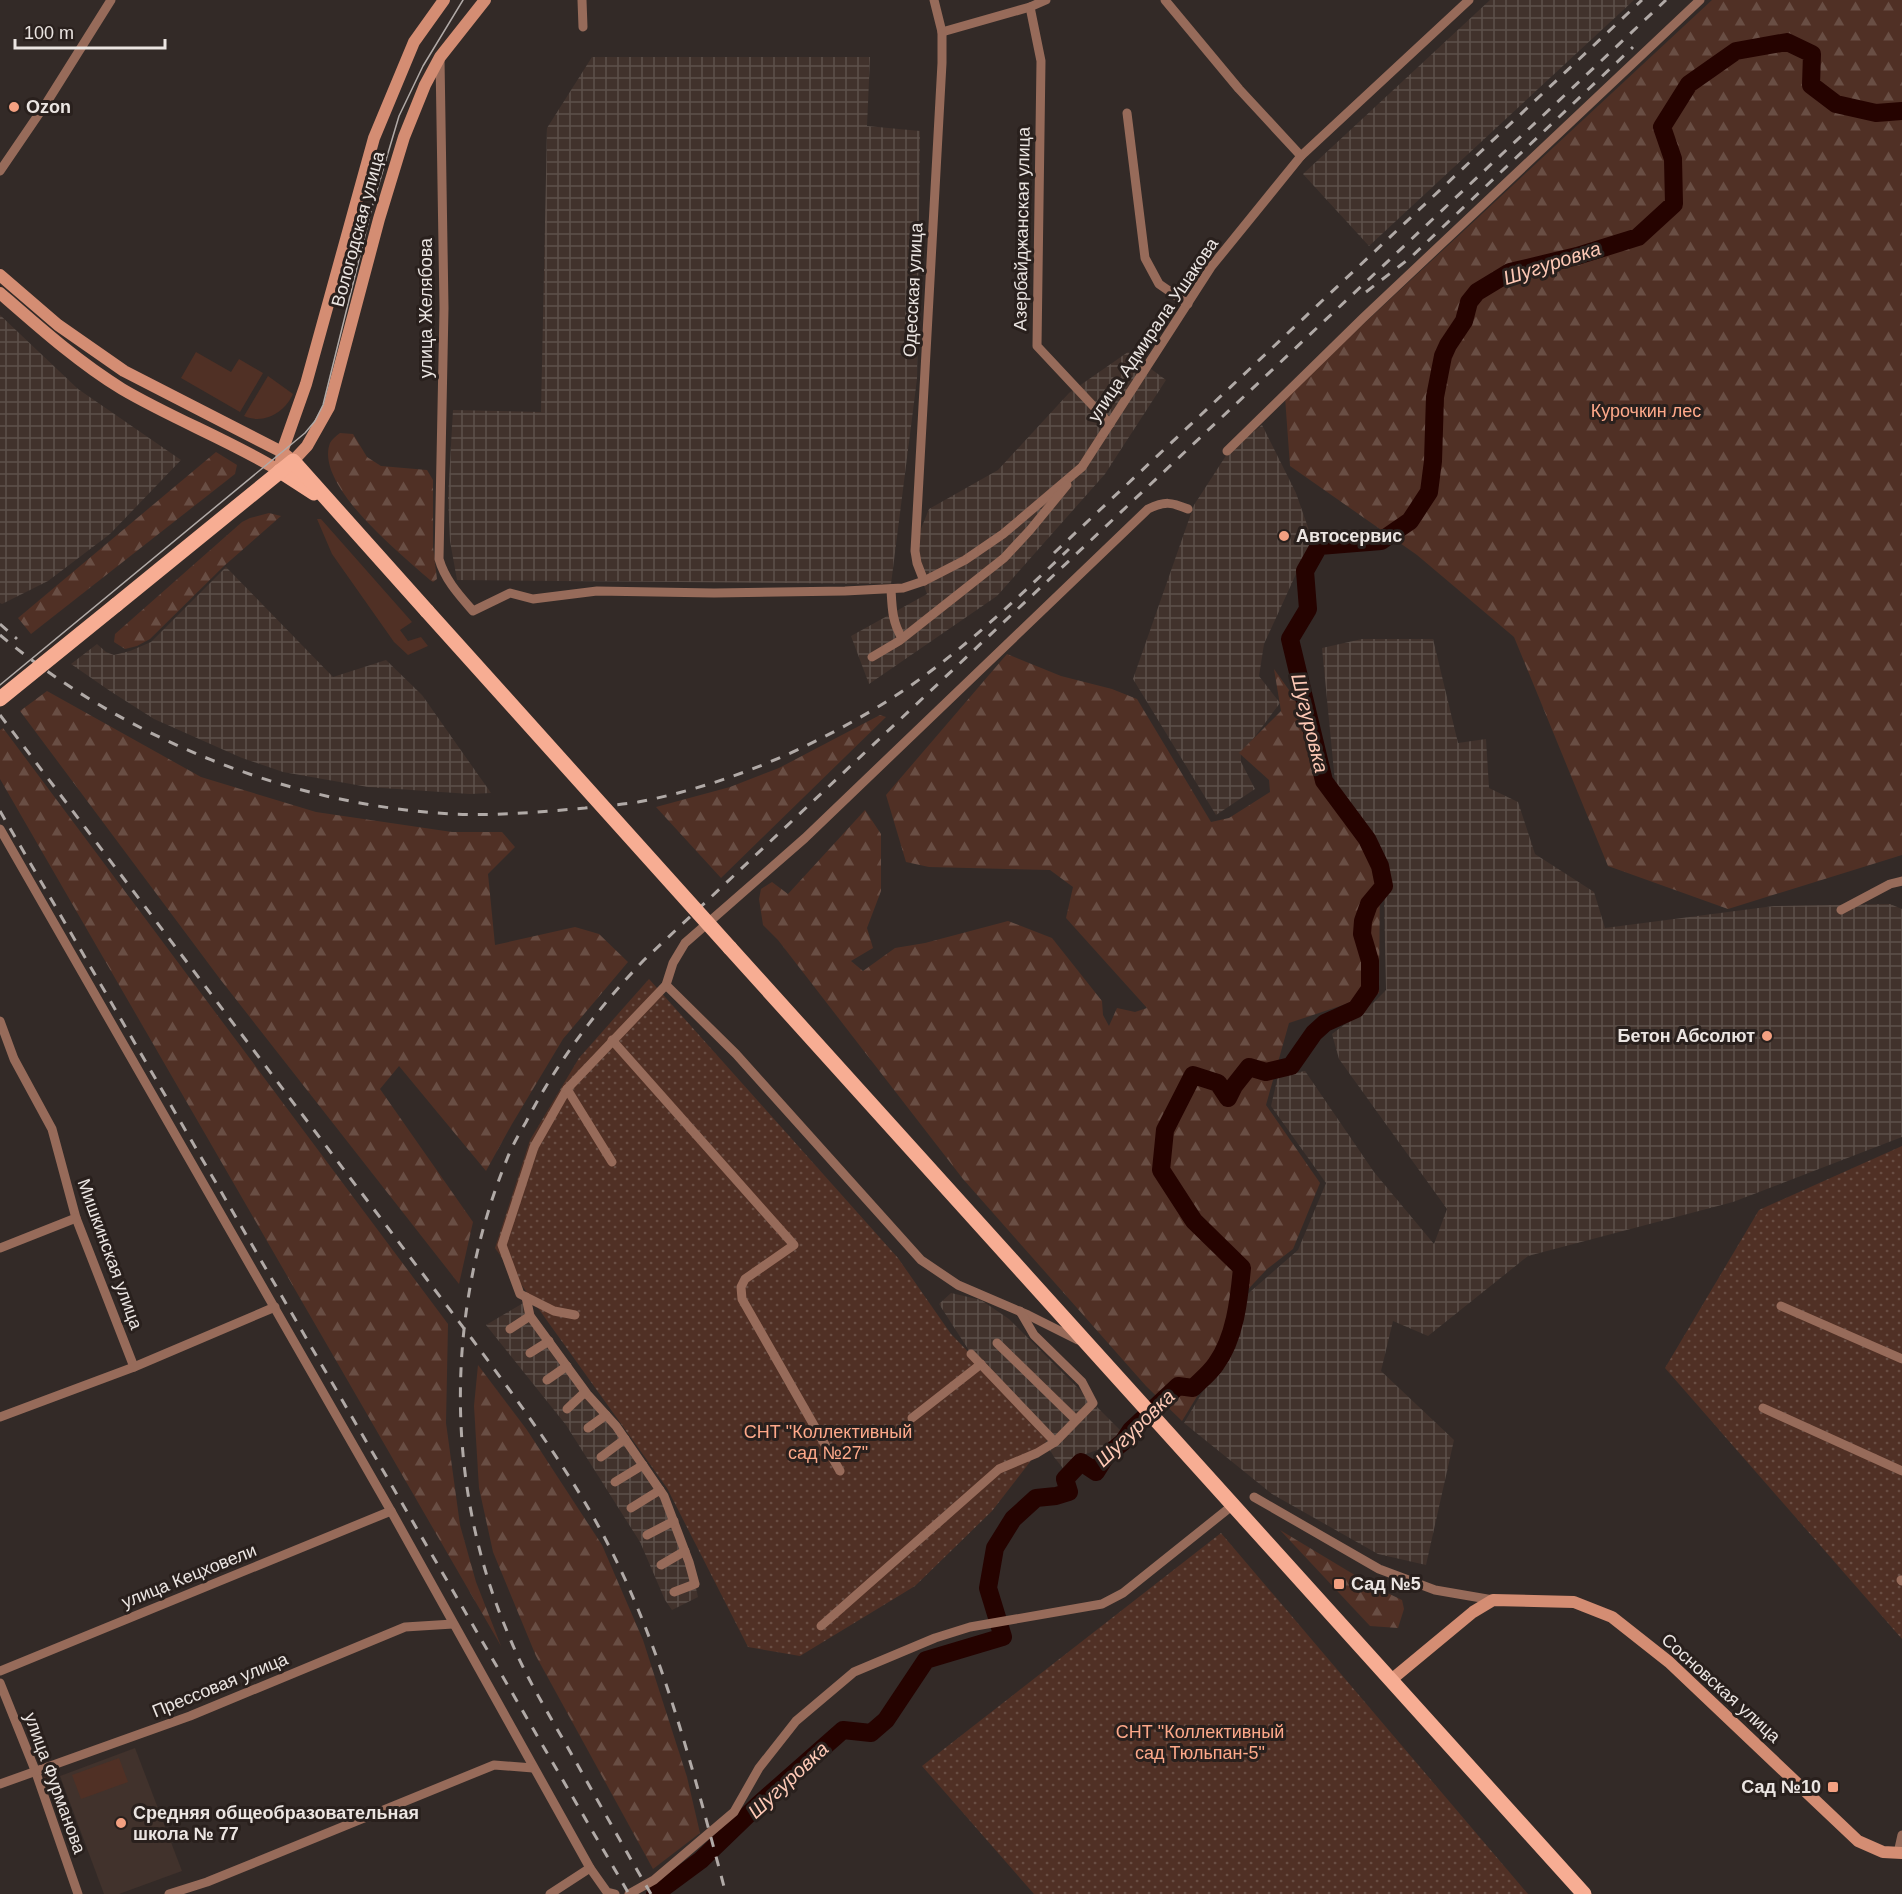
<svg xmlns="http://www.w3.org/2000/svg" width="1902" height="1894" viewBox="0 0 1902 1894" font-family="Helvetica,sans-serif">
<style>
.built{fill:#41322c}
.industrial{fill:url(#industrial-grid)}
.grass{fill:#503025}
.forest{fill:url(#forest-firs)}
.garden{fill:url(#garden-dots)}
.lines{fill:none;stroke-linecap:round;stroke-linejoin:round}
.river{stroke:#250300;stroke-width:18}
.street{stroke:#976b5a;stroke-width:9}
.secondary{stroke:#d48d73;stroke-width:12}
.primary{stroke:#f7ad93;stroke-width:15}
.tram{stroke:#b1aaa7;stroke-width:1.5}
.rail{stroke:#b1aaa7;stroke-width:3;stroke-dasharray:10 10;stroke-linecap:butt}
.primary-bridge{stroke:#f7ad93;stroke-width:15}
.poi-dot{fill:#f3a081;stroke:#29201d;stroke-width:2}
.labels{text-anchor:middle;stroke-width:6;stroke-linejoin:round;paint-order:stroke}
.poi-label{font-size:18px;font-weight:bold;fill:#ebe5e2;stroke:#29201d;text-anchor:start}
.street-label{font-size:18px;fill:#ebe5e2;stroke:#29201d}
.park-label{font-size:18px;fill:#fea98a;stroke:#29201d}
.water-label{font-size:20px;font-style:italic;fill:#fdc8b5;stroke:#29201d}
</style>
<defs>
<pattern id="industrial-grid" width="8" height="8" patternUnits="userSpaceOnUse" patternTransform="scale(1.5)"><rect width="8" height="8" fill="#41322c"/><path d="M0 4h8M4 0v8" fill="none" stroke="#5d504a"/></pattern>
<pattern id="forest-firs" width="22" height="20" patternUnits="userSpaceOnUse" patternTransform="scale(1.5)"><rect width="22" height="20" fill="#503025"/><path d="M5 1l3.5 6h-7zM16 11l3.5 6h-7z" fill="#694e44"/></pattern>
<pattern id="garden-dots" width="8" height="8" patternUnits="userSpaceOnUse" patternTransform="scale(1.5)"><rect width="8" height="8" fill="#503025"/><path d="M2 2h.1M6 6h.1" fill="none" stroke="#694e44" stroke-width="1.8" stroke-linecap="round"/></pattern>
</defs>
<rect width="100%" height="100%" fill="#332a27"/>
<polygon class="built" points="135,1748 182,1871 119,1894 104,1894 60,1776"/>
<g class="industrial">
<polygon points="1490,0 1634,0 1369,246 1303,174"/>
<polygon points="592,57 870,57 867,126 920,131 917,379 891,584 457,580 450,541 448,498 453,410 541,412 547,128"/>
<polygon points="0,315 78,389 181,460 110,534 48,581 2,604 0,603"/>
<polygon points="1128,352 1166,380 1105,474 997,596 869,684 851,636 927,594 912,551 929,509 998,470 1069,393"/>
<polygon points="1262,425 1296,493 1312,539 1264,644 1259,676 1280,703 1241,755 1241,762 1255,789 1216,815 1133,679 1194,505 1229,451"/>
<polygon points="226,567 333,677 386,660 422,695 491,793 470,794 368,787 283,772 242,758 154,719 110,691 71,664 97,644 106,652 114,655 130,651 151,642"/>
<polygon points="1362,639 1433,639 1458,743 1486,739 1489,788 1518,802 1535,854 1594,892 1605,928 1774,906 1890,904 1902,909 1902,1137 1733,1202 1528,1256 1428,1336 1393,1321 1381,1371 1454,1440 1426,1565 1378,1554 1272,1494 1184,1423 1234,1339 1243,1298 1298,1250 1326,1183 1271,1106 1278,1076 1305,1071 1374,1172 1434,1244 1447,1209 1339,1059 1332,1034 1373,1003 1386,990 1384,900 1390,877 1375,836 1335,782 1322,648"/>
<polygon points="951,1293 981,1300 1009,1319 1121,1431 1106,1447 1077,1457 1066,1472 1054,1457 1037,1428 977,1363 939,1304"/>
<polygon points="525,1302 595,1407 650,1472 695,1584 698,1597 672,1610 665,1600 640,1542 566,1425 486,1325"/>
</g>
<g class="grass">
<polygon points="196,352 231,372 239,359 263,373 240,412 181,378"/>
<path d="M268 376 293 394C285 412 264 425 244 416Z"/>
<polygon points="321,519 412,622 400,630 408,641 421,637 428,646 408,655 394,642 332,554 317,519"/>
<polygon points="119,1758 128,1782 81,1799 72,1775"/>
<polygon points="50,1773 75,1838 69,1840 43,1775"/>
</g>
<g class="forest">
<polygon points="1712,0 1902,0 1902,855 1728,909 1608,866 1514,637 1417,555 1290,466 1285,397"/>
<path d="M340 433 353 434 367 457 381 466 427 470 433 480V547L437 579 433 582 430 580C401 554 314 485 330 443 332 439 336 436 340 433Z"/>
<polygon points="216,452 237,465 235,474 31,634 18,618"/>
<polygon points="269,513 281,516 224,566 150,639 137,646 125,649 114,642 115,634 242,522 250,518"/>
<polygon points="1007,654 1061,676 1112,689 1137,699 1211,822 1229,818 1270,792 1269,780 1239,753 1281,711 1274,669 1309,718 1326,797 1353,809 1380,879 1379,993 1289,1023 1266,1105 1320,1183 1293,1249 1267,1269 1241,1297 1231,1341 1182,1421 1146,1386 963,1179 778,940 763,925 759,899 761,889 772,882 788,894 865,810 881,834 881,891 867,928 873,948 851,961 863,971 895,948 925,943 1008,921 1052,938 1102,1001 1103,1015 1109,1026 1117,1008 1135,1012 1147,1008 1066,918 1073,887 1050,870 929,867 906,862 886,795"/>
<polygon points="47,691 201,777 316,812 452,832 502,832 515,847 488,874 495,945 575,927 599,934 628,962 563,1039 512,1124 486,1171 399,1066 380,1089 473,1222 459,1284 220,979 20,711"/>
<polygon points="880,715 886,717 721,878 656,807 730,787 779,768"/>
<polygon points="3,728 448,1324 446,1423 460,1525 476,1582 501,1646 0,779 0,730"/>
<polygon points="478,1365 527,1430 602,1545 643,1640 687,1777 700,1833 653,1869 536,1656 493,1552 479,1488 474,1406"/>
<polygon points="1280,1530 1373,1586 1402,1600 1404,1609 1398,1628 1370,1626"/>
</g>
<g class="garden">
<polygon points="649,979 898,1258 951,1334 1050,1436 992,1511 915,1586 800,1656 748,1647 667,1488 495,1248 530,1140 579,1058"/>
<polygon points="1902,1146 1902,1639 1665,1368 1759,1210"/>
<polygon points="1221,1533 1528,1894 1034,1894 922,1766"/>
</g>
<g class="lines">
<path class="river" d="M655 1894 701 1860 759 1804 843 1730 871 1733 886 1720 926 1660 1003 1637 988 1588 995 1548 1013 1519 1036 1498 1056 1496 1069 1492 1065 1479 1081 1462 1096 1472 1106 1456 1123 1442 1131 1430 1178 1386 1193 1388C1201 1380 1210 1373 1216 1364 1235 1338 1239 1300 1242 1268L1194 1221 1161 1170 1165 1130 1193 1075 1218 1083 1228 1098 1234 1086 1249 1067 1266 1072 1291 1066 1314 1033 1325 1023 1356 1009 1370 989V961L1362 934 1363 921 1369 904 1384 886 1380 866 1367 839 1324 781 1290 639 1308 609 1305 571 1319 546 1381 541 1410 521 1429 492 1433 461 1435 397 1443 356 1448 345 1464 321 1469 302 1477 292 1510 272 1577 256 1638 237 1674 204 1673 159 1662 127 1689 84 1736 51 1787 42 1812 54 1811 85 1836 104 1876 113 1902 111"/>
<g class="street">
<polyline points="582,0 583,27"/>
<polyline points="1165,0 1239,89 1301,156"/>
<polyline points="1030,7 1041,61 1037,346 1110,424"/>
<polyline points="942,32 1030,7 1046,0"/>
<path d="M440 59 444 308 439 559C445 580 459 595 473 611L510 593 533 599 597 591 714 593 845 591 903 588 924 581 965 560 1003 534 1082 467 1211 267 1301 156 1469 0"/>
<polyline points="1127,113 1145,258 1159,284 1188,304"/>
<polyline points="0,171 47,102 111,0"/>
<polyline points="1227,451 1363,318 1700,0"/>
<polyline points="924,581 917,563 915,551 942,63 942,32 934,0"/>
<path d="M891 589C892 607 892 622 902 638"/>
<polyline points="872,657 899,641 1004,558 1030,530 1067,485"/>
<polyline points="0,829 391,1511 590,1868 607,1892 615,1894"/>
<polyline points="1841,910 1890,884 1902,881"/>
<polyline points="666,985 736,1054 921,1260 958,1285 1028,1315 1078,1340"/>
<polyline points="0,1021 14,1059 52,1129 76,1218 134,1367"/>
<polyline points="612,1040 794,1245 745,1279 741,1287 742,1299 840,1471"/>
<polyline points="567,1089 534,1147 502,1245 520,1294 554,1311 575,1315"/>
<path d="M612 1162 567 1089 666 985 673 963 685 943 805 838 1148 509C1165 501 1171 502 1188 509"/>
<polyline points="0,1248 76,1218"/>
<polyline points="526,1297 530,1316 587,1394 616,1426 664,1496 689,1562 695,1584 674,1592"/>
<polyline points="1781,1306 1902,1359"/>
<polyline points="510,1329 530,1316"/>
<polyline points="997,1343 1076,1420"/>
<polyline points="530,1353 549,1341"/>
<polyline points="971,1354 1055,1442 1093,1403 1082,1382 1034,1335 1020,1311"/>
<polyline points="547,1380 567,1366"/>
<polyline points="1763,1408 1902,1471"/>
<polyline points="567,1409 585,1392"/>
<polyline points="0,1417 134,1367 275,1307"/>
<polyline points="912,1418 981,1364"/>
<polyline points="588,1428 606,1415"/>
<polyline points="601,1457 625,1439"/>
<polyline points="615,1482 643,1465"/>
<polyline points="1254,1497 1379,1569 1435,1590 1493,1600"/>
<polyline points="631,1508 660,1490"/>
<polyline points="647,1535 674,1521"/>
<polyline points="661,1565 685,1551"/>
<polyline points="1901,1580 1902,1581"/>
<polyline points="821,1626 999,1469 1037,1453 1055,1442"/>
<polyline points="0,1671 391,1511"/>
<polyline points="0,1683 35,1770 78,1894"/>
<polyline points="0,1784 190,1716 405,1627 453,1624"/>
<polyline points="1898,1853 1902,1835"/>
<polyline points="169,1894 207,1882 494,1765 533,1768"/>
<polyline points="550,1894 590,1868"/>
<polyline points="629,1894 654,1880 734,1812 759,1768 796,1721 854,1672 935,1638 970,1627 1102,1604 1123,1593 1233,1505"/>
</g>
<g class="secondary">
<polyline points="0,275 58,325 124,371 282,452 293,461 307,446 329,407 379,219 404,137 425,85 440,57 485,0"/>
<path d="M0 293C39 327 78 362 122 389 173 419 229 440 280 471L282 452 306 384 374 138 414 42 444 0"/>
<polyline points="1391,1680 1473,1612 1493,1600 1574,1602 1612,1617 1669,1662 1858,1841 1883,1852 1902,1853"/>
</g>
<g class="primary">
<polyline points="280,471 314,493"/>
<polyline points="116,605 293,461 427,611"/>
<polyline points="730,948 1584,1894"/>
</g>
<polyline class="tram" points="0,685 305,433 315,421 323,405 372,207 399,116 423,66 463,0"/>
<g class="rail">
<polyline points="1366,292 1410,258 1633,47"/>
<polyline points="1054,553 1642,0"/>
<polyline points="0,624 17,639"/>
<path d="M0 635C125 739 291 806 454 814 498 816 541 812 585 808 602 806 620 805 638 802 722 786 803 752 876 708 948 665 1008 607 1069 549"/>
<path d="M0 715 472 1339C523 1408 574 1476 612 1552 666 1660 695 1778 726 1894"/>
<polyline points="0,811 629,1894"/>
<path d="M651 1894C624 1848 598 1801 572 1755 550 1716 526 1678 509 1636 444 1485 445 1311 507 1159 512 1146 519 1134 526 1122 557 1062 597 1009 644 960L1666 0"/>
</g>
<g class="primary-bridge">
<polyline points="427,611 730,948"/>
<polyline points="0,699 116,605"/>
</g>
</g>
<g class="poi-dot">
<circle cx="14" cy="107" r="6"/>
<circle cx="1284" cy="536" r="6"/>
<circle cx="1767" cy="1036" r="6"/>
<rect x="1333" y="1578" width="12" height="12" rx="3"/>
<rect x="1827" y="1781" width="12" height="12" rx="3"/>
<circle cx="121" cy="1823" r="6"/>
</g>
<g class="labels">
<g class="poi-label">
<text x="26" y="113">Ozon</text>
<text x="1296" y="542">Автосервис</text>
<text x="1755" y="1042" text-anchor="end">Бетон Абсолют</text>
<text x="1351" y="1590">Сад №5</text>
<text x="1821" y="1793" text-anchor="end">Сад №10</text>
<text x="133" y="1819">Средняя общеобразовательная<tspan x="133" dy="21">школа № 77</tspan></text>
</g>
<g class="street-label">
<text transform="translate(358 229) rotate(-75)" y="6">Вологодская улица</text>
<text transform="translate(1022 229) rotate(-89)" y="6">Азербайджанская улица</text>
<text transform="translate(913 290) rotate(-87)" y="6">Одесская улица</text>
<text transform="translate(426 308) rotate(-90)" y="6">улица Желябова</text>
<text transform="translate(1153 330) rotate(-56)" y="6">улица Адмирала Ушакова</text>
<text transform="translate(110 1254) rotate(70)" y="6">Мишкинская улица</text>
<text transform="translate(189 1576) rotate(-22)" y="6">улица Кецховели</text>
<text transform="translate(220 1685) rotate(-22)" y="6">Прессовая улица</text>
<text transform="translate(1721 1688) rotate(42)" y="6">Сосновская улица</text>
<text transform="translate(55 1783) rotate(70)" y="6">улица Фурманова</text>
</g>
<g class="park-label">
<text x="1646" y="417">Курочкин лес</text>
<text x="828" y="1438">СНТ "Коллективный<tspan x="828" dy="21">сад №27"</tspan></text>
<text x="1200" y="1738">СНТ "Коллективный<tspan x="1200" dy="21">сад Тюльпан-5"</tspan></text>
</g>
<g class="water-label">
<text transform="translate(1552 263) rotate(-18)" y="7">Шугуровка</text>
<text transform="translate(1310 723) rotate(76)" y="7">Шугуровка</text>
<text transform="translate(1135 1428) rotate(-44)" y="7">Шугуровка</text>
<text transform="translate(788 1780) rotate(-43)" y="7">Шугуровка</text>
</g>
</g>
<path d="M15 39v9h150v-9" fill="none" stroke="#ebe5e2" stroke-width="3"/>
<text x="24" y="39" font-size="18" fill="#ebe5e2" stroke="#29201d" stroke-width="4.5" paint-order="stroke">100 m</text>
</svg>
